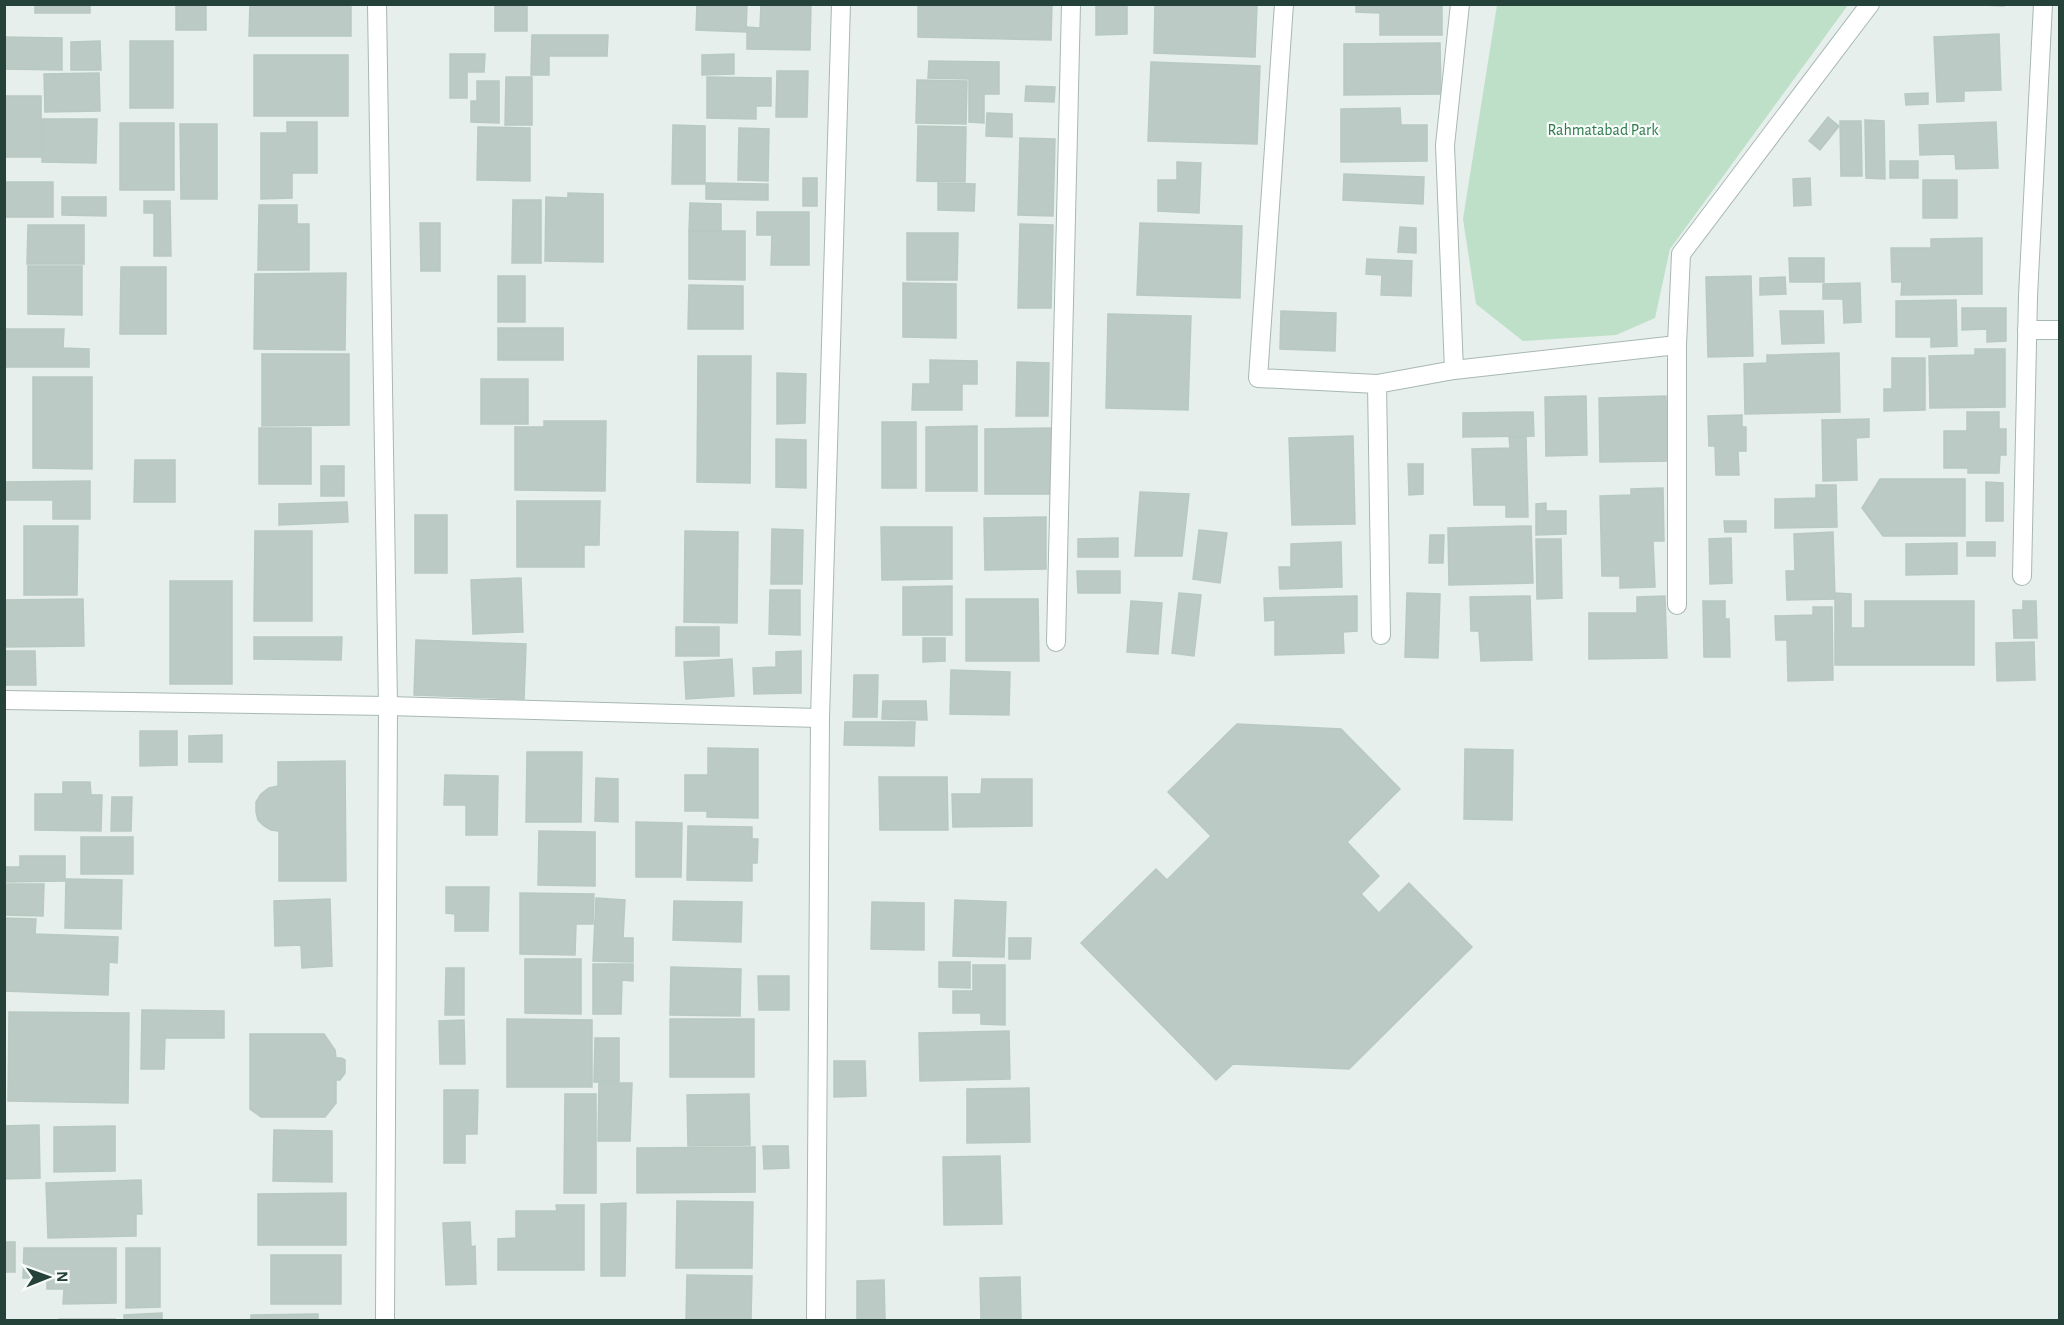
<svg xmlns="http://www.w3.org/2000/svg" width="2064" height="1325" viewBox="0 0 2064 1325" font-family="'Alegreya Sans',sans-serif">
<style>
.green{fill:#bfe0c8}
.building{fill:#bbcac4;stroke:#b8c9c2;stroke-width:1.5}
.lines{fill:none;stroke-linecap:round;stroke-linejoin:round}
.minor-casing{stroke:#a8b8b2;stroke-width:20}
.minor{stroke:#fff;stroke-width:18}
.labels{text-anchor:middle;stroke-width:4.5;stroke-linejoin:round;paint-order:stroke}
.park-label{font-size:16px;fill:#2d7a4b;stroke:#f7fbf9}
</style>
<rect width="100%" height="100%" fill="#e6efeb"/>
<polygon class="green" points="1497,5 1848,5 1670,249 1655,318 1616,335 1523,341 1476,304 1463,219"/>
<g class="building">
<rect x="35" y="4" width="55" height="9"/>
<rect x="176" y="4" width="30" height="26"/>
<polygon points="250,4 351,4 351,36 249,36"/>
<rect x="495" y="4" width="32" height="27"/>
<polygon points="697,4 747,4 746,32 696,30"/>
<polygon points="761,4 811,4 810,50 747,49 747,27 760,28"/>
<polygon points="918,4 1052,4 1051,40 918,37"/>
<polygon points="1096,4 1127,4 1127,34 1096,35"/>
<polygon points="1155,4 1257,4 1255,57 1154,53"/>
<polygon points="1356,4 1442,4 1442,35 1380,35 1380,13 1356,12"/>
<polygon points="1959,4 2005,4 2004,6"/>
<polygon points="1999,34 2001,90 1964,91 1964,101 1937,102 1934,37"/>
<polygon points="532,35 608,35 607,56 549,56 549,75 531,75"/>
<polygon points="4,37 62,38 62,70 4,69"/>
<polygon points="100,41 101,70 71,70 71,42"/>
<rect x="130" y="41" width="43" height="67"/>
<polygon points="1440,43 1441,94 1344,95 1344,44"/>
<polygon points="450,54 485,54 484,72 467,72 467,98 450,98"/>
<polygon points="734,54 734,74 702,75 702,55"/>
<rect x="254" y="55" width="94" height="61"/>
<polygon points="929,61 999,62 999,94 984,94 984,123 969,122 969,79 928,78"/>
<polygon points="1151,62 1260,66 1257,144 1148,141"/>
<polygon points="777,71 808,71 807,117 776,117"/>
<polygon points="99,73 100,111 45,112 44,74"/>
<polygon points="506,77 532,77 532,125 505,125"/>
<polygon points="707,77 771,78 771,106 756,106 756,119 707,118"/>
<polygon points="917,80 967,81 966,124 916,123"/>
<polygon points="477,81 499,81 499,123 471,122 471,101 477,101"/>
<polygon points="1026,86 1055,87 1054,102 1025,101"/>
<polygon points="1928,93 1928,104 1906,105 1905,94"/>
<rect x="4" y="96" width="37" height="61"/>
<polygon points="1400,108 1401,125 1427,125 1427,161 1341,162 1341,109"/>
<polygon points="987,113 1012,114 1012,137 986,136"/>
<polygon points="1828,117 1839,126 1820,150 1809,141"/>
<polygon points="42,119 97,119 96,163 42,162"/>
<polygon points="1865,120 1884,121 1885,179 1866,178"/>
<polygon points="1840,121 1861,121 1862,176 1841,176"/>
<polygon points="287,122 317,122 317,173 292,173 292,198 261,199 261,133 287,133"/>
<polygon points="1996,122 1998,168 1956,169 1955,154 1920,155 1919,125"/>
<rect x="120" y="123" width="54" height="67"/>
<polygon points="180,124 217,124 217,199 181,199"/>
<polygon points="673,125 705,126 705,184 672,184"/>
<polygon points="918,126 966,127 965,182 917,181"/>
<polygon points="478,127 530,128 530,181 477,180"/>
<polygon points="739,128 769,129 768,181 738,180"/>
<polygon points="1020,138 1055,139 1053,216 1018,215"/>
<rect x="1890" y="161" width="28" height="17"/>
<polygon points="1177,162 1201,163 1199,213 1158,211 1158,180 1177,180"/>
<polygon points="1344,174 1424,177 1423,204 1343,200"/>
<rect x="803" y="178" width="14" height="28"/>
<polygon points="1810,178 1811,205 1794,206 1793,179"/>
<rect x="1923" y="180" width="34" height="38"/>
<rect x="4" y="182" width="49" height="35"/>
<polygon points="706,183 768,184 768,200 706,199"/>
<polygon points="938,183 975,184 974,211 938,210"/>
<polygon points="568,193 603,194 603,262 545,261 546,197 568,198"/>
<polygon points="62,197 106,197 106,216 62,215"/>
<polygon points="513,200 541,200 541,263 512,263"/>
<polygon points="144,201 170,201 171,256 154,256 154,213 144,213"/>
<polygon points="690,203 721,204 721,231 689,231"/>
<polygon points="259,205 297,205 297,224 309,224 309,270 258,270"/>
<polygon points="757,212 809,212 809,265 771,265 772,235 757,235"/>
<polygon points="420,223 440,223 440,271 421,271"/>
<polygon points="1140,223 1242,226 1240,298 1137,295"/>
<polygon points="1020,224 1053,225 1051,308 1018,308"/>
<polygon points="28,225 84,225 84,264 27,264"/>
<polygon points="1400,227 1416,228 1416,253 1398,252"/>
<polygon points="689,231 745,231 745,280 689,279"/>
<polygon points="907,233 958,233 957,280 907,280"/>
<polygon points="1982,238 1982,294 1901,295 1902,282 1892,282 1891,248 1931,248 1931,239"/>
<polygon points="1789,258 1824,258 1824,282 1790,282"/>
<polygon points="1367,259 1412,261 1411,296 1381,295 1382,275 1366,274"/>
<polygon points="28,266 82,266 82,315 28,314"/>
<polygon points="121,267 166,267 166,334 120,334"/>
<polygon points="346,273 345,350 254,349 255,274"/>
<rect x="498" y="276" width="27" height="46"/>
<polygon points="1751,276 1753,356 1708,357 1706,277"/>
<polygon points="1785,277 1786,294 1760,295 1760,278"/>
<polygon points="903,283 956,284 956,338 903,337"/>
<polygon points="1860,283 1861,322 1844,323 1843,299 1823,299 1823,284"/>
<polygon points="689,285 743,286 743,329 688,329"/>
<polygon points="1956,300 1957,346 1931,347 1931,337 1896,337 1896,301"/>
<polygon points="1962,308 2006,308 2006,341 1987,342 1987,329 1962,330"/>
<polygon points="1281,311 1336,313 1335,351 1280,349"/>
<polygon points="1780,311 1823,311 1824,343 1782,344"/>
<polygon points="1108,314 1191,316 1188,410 1106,408"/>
<rect x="498" y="328" width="65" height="32"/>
<polygon points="4,329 64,329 63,348 89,349 89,367 4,367"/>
<polygon points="1975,349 2005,349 2005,407 1930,408 1929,356 1975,355"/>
<polygon points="1839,353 1840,412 1745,414 1744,364 1767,363 1767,355"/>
<polygon points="262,354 349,354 349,425 262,426"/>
<polygon points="698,356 751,356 750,483 697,482"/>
<polygon points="1892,358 1925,358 1925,410 1884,411 1884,389 1892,389"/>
<polygon points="930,360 977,361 977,384 962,384 962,410 912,410 913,384 930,384"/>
<polygon points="1017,362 1049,363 1048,416 1016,416"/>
<polygon points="777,373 806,374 805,423 777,424"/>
<polygon points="33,377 92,377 92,469 33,468"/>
<rect x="481" y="379" width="47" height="45"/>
<polygon points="1586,396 1587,455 1546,456 1545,397"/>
<polygon points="1666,396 1666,402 1670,401 1671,461 1600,462 1599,398"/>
<polygon points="1533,412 1534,436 1463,437 1463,413"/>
<polygon points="1967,412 1999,412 1999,429 2006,429 2006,455 2000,455 1999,473 1968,473 1968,468 1944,468 1944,431 1967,431"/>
<polygon points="1742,415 1742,427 1746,427 1746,451 1738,451 1739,475 1716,475 1715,446 1709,446 1708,416"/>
<polygon points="1869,419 1869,437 1856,438 1857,480 1823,481 1822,420"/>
<polygon points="544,421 606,421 605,491 515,490 515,427 544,427"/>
<rect x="882" y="422" width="34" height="66"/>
<polygon points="977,426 977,491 926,491 926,427"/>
<rect x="259" y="428" width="52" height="56"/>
<polygon points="1053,428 1054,494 985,494 985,429"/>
<polygon points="1353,436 1355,524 1292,525 1289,438"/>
<polygon points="1509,437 1526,437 1528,517 1506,517 1506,505 1474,505 1472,449 1510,448"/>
<polygon points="776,439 806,440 806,488 776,487"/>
<polygon points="135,460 175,460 175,502 134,502"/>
<polygon points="1408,464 1423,464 1423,494 1409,495"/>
<rect x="321" y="466" width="23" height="30"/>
<polygon points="1880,479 1965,479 1965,536 1883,536 1862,508"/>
<polygon points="90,481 90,519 53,519 53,500 4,500 4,482"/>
<polygon points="1986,482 2003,483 2003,521 1986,521"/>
<polygon points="1816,485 1836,485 1837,527 1775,528 1775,499 1816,498"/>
<polygon points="1663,488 1664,541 1653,541 1655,587 1620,588 1620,576 1602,576 1600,496 1631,495 1631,489"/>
<polygon points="1140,492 1189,494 1182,556 1135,556"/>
<polygon points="517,501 600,501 599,545 584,545 584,567 517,567"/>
<polygon points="347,502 348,522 279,525 279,504"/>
<polygon points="1546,503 1546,511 1566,511 1566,534 1536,535 1536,504"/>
<rect x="415" y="515" width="32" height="58"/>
<polygon points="1046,517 1046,569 985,570 984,518"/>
<polygon points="1724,521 1746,521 1746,532 1725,532"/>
<polygon points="24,526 78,526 77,595 24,595"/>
<polygon points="1531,526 1533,583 1449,585 1448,528"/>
<polygon points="881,527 952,527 952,579 882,580"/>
<polygon points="772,529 803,530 802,584 771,584"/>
<polygon points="1199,530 1227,533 1220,583 1193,579"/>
<polygon points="255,531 312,531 312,621 254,621"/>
<polygon points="685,531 738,532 737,623 684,622"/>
<polygon points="1833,532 1835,599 1787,600 1786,571 1795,571 1794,534"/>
<polygon points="1430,535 1444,535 1443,563 1429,563"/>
<polygon points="1118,538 1118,557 1078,557 1078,539"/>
<polygon points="1731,538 1732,583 1710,584 1709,539"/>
<polygon points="1536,539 1561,539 1562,598 1537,599"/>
<polygon points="1341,542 1342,587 1280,589 1279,567 1291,567 1291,544"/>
<rect x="1967" y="542" width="28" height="14"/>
<polygon points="1957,543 1957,574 1906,575 1906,544"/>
<polygon points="1077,571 1120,571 1120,593 1078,593"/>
<polygon points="521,578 523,632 473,634 471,580"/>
<rect x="170" y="581" width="62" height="103"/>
<polygon points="952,586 952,635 903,635 903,587"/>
<polygon points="770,590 800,590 800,635 769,634"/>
<polygon points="1179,593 1201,595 1194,656 1172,653"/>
<polygon points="1407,593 1440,594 1438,658 1405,657"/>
<polygon points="1835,593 1851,594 1851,628 1865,628 1865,601 1974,601 1974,665 1835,665"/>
<polygon points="1357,596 1357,631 1343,632 1344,653 1275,655 1275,620 1265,621 1264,598"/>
<polygon points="1530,596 1532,660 1481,661 1479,631 1471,631 1470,597"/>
<polygon points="1665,596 1667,658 1589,659 1589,613 1637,613 1637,597"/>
<polygon points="83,599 84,646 4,647 4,600"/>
<polygon points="966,599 1038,599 1039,661 966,661"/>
<polygon points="1131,601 1162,603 1158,654 1127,652"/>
<polygon points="1703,601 1725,601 1725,619 1729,619 1730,657 1704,657"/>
<polygon points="2023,601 2036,601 2037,638 2014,638 2013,610 2023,610"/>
<polygon points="1813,607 1832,607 1833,680 1788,681 1787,640 1776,640 1775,616 1813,615"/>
<rect x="676" y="627" width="43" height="29"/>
<polygon points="254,637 342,637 341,660 254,659"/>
<polygon points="923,638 945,638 945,661 923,662"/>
<polygon points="416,640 526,644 524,699 414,695"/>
<polygon points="2034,642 2035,680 1997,681 1996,643"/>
<polygon points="4,651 35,651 36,685 4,685"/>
<polygon points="801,651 801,693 754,694 753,668 776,667 776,652"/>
<polygon points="732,659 734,696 686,699 684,662"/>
<polygon points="951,670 1010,672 1009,715 950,714"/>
<polygon points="854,675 878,675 877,717 853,717"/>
<polygon points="883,701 926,701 927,720 882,719"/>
<polygon points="845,722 915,722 914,746 844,745"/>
<polygon points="1237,724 1341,729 1400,789 1347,842 1379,876 1361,894 1379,913 1409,883 1472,947 1349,1069 1233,1064 1216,1080 1081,943 1156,869 1167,880 1211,836 1168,792"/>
<polygon points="140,731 177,731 177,765 140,766"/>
<polygon points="222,735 222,762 189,762 189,736"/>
<polygon points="708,748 758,749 758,818 707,817 707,811 685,811 685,775 708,775"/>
<polygon points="1465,749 1513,750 1512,820 1464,819"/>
<polygon points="527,752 582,752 581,822 526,822"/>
<polygon points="345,761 346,881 279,881 279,831 271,830 264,826 258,820 256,812 256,802 261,794 269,788 278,786 278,762"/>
<polygon points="445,775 498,776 497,835 466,835 466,805 444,805"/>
<polygon points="879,777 947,777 948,830 880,830"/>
<polygon points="596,778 618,779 618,822 595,821"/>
<polygon points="982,779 1032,779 1032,826 953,827 952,794 981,794"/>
<polygon points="63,782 90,782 91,795 102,795 101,831 35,830 35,794 63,794"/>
<polygon points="112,797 132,797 131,831 111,831"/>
<polygon points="636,822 682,823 681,877 636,877"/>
<polygon points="688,826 752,827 752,839 758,839 757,863 752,863 752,881 687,880"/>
<polygon points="539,831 595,832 595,886 538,885"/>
<rect x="81" y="837" width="52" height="37"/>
<polygon points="20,856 65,856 65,881 4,882 4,867 20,867"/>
<polygon points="66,879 122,880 121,929 65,928"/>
<polygon points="4,884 44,884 43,916 4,915"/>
<polygon points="446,887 489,887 488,931 455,931 455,914 446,913"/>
<polygon points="520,893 594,894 593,924 576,924 575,955 520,954"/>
<polygon points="596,898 625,900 623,938 633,938 633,962 593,961"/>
<polygon points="330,899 332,966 302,968 301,945 275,946 274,901"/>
<polygon points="955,900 1006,902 1004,957 953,956"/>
<polygon points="674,901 742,902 741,942 673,940"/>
<polygon points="872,902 924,903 924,950 871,949"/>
<polygon points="4,918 36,919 35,934 118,937 117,963 109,962 108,995 4,991"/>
<polygon points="1009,938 1031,938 1030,959 1009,959"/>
<polygon points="525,959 581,959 581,1014 525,1013"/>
<polygon points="939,962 970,962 970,988 939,987"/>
<polygon points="593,964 633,964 633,981 622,980 621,1014 593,1014"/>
<polygon points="973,965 1005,965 1005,1025 981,1024 981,1013 953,1013 953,991 973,991"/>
<polygon points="671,967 741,969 740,1016 670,1015"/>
<polygon points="446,968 464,968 464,1015 445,1015"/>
<polygon points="758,976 789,976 789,1010 759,1010"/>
<polygon points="142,1010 224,1011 224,1038 165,1038 164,1069 141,1069"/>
<polygon points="9,1012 129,1013 128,1103 8,1101"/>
<polygon points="507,1019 592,1020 592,1087 507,1087"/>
<rect x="670" y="1019" width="84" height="58"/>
<polygon points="464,1020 465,1064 440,1064 439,1021"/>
<polygon points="1009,1031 1010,1079 920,1081 919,1033"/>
<polygon points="250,1034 324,1034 335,1050 336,1058 341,1058 345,1060 345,1073 340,1080 336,1080 336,1103 325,1117 261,1117 250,1109"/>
<polygon points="595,1038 619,1038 619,1082 594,1082"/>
<polygon points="834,1061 865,1061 866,1096 834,1097"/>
<polygon points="599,1083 632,1083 630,1141 598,1141"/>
<polygon points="1029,1088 1030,1142 967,1143 967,1089"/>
<polygon points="444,1090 478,1090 477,1134 465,1134 465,1163 444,1163"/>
<polygon points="565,1094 596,1094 596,1193 564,1193"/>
<polygon points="749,1094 750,1145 688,1146 687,1095"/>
<polygon points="39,1125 40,1178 4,1179 4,1126"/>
<polygon points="115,1126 115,1171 54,1172 54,1127"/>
<polygon points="274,1130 332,1131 332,1182 273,1181"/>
<polygon points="763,1146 788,1146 789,1168 764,1169"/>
<polygon points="755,1147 755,1192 637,1193 637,1148"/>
<polygon points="1000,1156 1002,1224 944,1225 943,1157"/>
<polygon points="141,1180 142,1214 136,1214 136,1236 48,1238 46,1183"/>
<polygon points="346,1193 346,1245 258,1245 258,1194"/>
<polygon points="677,1201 753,1202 752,1268 676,1268"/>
<polygon points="626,1203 625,1276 601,1276 601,1204"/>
<polygon points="556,1205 584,1205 584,1270 498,1270 498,1239 516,1238 516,1211 557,1211"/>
<polygon points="470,1222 471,1247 475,1246 476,1284 446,1285 443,1223"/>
<rect x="4" y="1242" width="11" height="30"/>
<polygon points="24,1248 116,1248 116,1303 63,1304 64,1289 47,1289 47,1278 23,1278"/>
<polygon points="126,1248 160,1248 160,1307 126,1308"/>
<rect x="271" y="1255" width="70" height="49"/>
<polygon points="687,1275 752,1276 751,1320 686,1320"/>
<polygon points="1020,1277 1021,1320 981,1320 980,1278"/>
<polygon points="884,1280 885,1320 857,1320 857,1281"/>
<polygon points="162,1313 162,1320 124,1320 124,1315"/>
<polygon points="318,1314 318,1320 251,1320 251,1315"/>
<rect x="59" y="1319" width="56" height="1"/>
</g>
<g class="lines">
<g class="minor-casing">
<g id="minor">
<polyline points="377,4 388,706 385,1320"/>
<polyline points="1284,4 1258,378 1377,384 1454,370 1677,345"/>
<polyline points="2027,330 2060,330"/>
<polyline points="1454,370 1445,145 1460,4"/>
<polyline points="1377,384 1381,635"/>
<polyline points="2022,576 2028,296 2043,4"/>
<polyline points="1677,605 1677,345 1681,254 1870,4"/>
<polyline points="1056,642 1071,4"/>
<polyline points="4,700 388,706 820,718"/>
<polyline points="816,1320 820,718 841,4"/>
</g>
</g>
<use href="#minor" class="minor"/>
</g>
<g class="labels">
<g class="park-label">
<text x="1603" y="135">Rahmatabad Park</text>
</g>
</g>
<rect width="2064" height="1325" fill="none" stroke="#24423a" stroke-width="12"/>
<g transform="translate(48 1277) rotate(89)" stroke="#f7fbf9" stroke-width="4.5" paint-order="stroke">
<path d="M0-4.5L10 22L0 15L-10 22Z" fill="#24423a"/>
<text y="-9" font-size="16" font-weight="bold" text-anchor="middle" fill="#24423a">N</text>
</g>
</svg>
